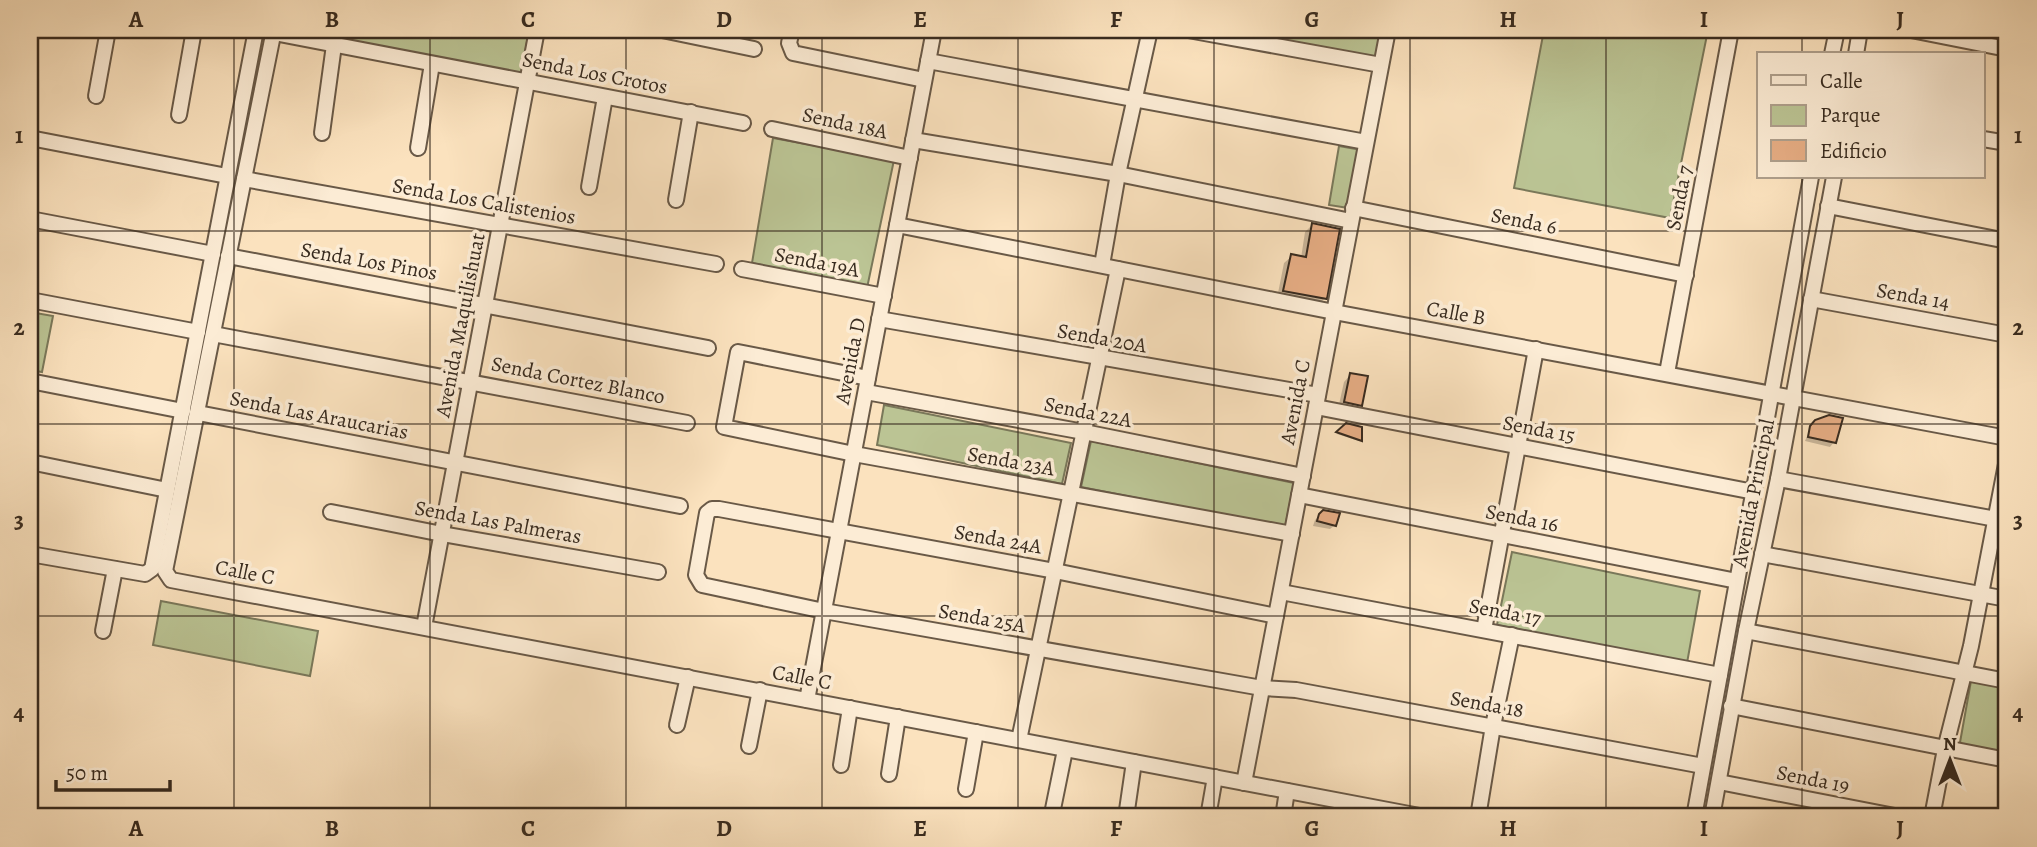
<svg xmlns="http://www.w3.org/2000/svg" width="2037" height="847" viewBox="0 0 2037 847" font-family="Alegreya,serif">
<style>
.green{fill:#bbc494;stroke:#7a785a;stroke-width:2}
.shadow{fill:#0003}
.building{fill:#e6ad84;stroke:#382b1f;stroke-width:2}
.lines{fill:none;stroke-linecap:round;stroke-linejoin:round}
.minor-casing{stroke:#695947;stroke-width:18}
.minor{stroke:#fcecd5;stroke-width:14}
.grid{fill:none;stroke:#382b1f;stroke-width:2;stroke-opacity:0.55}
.labels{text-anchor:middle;stroke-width:7;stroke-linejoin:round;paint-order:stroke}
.street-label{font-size:21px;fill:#382b1f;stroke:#fcecd5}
.neatline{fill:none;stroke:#382b1f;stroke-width:2.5}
.grid-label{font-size:23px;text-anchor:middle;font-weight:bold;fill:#382b1f}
</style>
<rect width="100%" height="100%" fill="#fbe2be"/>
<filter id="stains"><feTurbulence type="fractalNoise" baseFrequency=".00286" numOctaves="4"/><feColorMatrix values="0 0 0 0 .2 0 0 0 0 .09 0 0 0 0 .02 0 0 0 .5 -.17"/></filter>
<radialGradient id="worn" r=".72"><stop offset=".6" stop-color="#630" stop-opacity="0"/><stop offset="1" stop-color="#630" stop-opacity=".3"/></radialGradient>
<g class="green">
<polygon points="286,30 529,30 521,76"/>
<polygon points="1215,30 1382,30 1377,59"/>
<polygon points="1544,30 1708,30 1670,218 1514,188"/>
<polygon points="773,138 894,160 867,288 752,263"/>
<polygon points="1339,146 1367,151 1355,209 1329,205"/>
<polygon points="30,312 53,316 42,372 30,370"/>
<polygon points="884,405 1071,443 1062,484 877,445"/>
<polygon points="1091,441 1294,483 1285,527 1081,487"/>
<polygon points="1512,552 1700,591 1687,663 1497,625"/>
<polygon points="161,601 318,631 310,676 153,645"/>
<polygon points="1971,681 2007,688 2007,757 1959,748"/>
</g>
<g class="shadow">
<polygon points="1312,225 1325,298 1318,305 1277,298 1284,263 1292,256 1301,258 1305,232"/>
<polygon points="1351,374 1361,404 1354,412 1338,409 1344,382"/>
<polygon points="1346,425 1360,440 1359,441 1337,434"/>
<polygon points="1811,427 1834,442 1830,447 1805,441"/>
<polygon points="1324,512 1335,525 1330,529 1313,526 1315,520"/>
</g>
<g class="building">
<polygon points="1312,223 1340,229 1327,299 1283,291 1291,254 1306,257"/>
<polygon points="1350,373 1368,376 1362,406 1344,402"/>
<polygon points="1829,415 1843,418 1836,443 1808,437 1810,426 1815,420"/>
<polygon points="1346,423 1362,427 1362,441 1336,432"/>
<polygon points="1323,510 1340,513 1336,526 1317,521 1319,514"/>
</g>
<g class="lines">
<g class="minor-casing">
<g id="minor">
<polyline points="274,30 165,571 171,580 1425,817"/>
<polyline points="662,30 754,49"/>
<polyline points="792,30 789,43 793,53 924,80"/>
<polyline points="1188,30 1381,65"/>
<polyline points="1911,30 2007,49"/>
<polyline points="274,33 743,123"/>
<polyline points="1832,54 1837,30"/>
<polyline points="1856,54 1860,30"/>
<polyline points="928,61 1366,142"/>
<polyline points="96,96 108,30"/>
<polyline points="179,115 194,30"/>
<polyline points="772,129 910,158"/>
<polyline points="322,133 334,45"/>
<polyline points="30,138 227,176"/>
<polyline points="1983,139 2007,143"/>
<polyline points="913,140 1118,174 1351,221"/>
<polyline points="418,148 432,64"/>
<polyline points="244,179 716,264"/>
<polyline points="589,187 605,97"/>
<polyline points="676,200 691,112"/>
<polyline points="1828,206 2007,241"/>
<polyline points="1353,208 1686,275"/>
<polyline points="30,219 213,254"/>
<polyline points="897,225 1334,312 2007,438"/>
<polyline points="228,256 708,348"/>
<polyline points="1102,265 1118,174 1150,30"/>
<polyline points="742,269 884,296"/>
<polyline points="1811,299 2007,335"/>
<polyline points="30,300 198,332"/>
<polyline points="879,319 1318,395"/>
<polyline points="213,334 687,423"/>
<polyline points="1667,373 1731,30"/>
<polyline points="868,378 738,352 724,427 854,454 1292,534"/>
<polyline points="30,381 183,411"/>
<polyline points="866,392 1084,432 1303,476"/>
<polyline points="1316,407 1754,492"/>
<polyline points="198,413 680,506"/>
<polyline points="30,462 167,490"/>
<polyline points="1778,479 2007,521"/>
<polyline points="1299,495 1737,581"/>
<polyline points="331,512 442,534 658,572"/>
<polyline points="30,554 145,574 152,569 256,30"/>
<polyline points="1762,554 2007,599"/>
<polyline points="1281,592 1720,675"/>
<polyline points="1276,616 1055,571 719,509 712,509 707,513 696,575 702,585 824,611 1262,688 1296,690 1703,766"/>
<polyline points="424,627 537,30"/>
<polyline points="1484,630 1536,349"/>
<polyline points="103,631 115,569"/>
<polyline points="1746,631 2007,681"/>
<polyline points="807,700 934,30"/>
<polyline points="1731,706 2007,760"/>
<polyline points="677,725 688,677"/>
<polyline points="1019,740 1118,269"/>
<polyline points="749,746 760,690"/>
<polyline points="841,765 850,708"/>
<polyline points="889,774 898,717"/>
<polyline points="1719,782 1900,817"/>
<polyline points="1244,783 1388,30"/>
<polyline points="966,789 976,732"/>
<polyline points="1053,809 1065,750"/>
<polyline points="1126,817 1134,762"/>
<polyline points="1208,817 1215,777"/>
<polyline points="1283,817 1287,791"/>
<polyline points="1478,817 1493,726 1512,635"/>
<polyline points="1694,817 1811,177"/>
<polyline points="1712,817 1746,631 1778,479 1834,177"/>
<polyline points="1932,817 1945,749 1971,646 2007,459"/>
</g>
</g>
<use href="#minor" class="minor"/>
</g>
<path class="grid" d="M234 30V817M430 30V817M626 30V817M822 30V817M1018 30V817M1214 30V817M1410 30V817M1606 30V817M1802 30V54M1802 177V817M30 231H2007M30 424H2007M30 616H2007"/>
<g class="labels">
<g class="street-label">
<text transform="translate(595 73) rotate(11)" y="7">Senda Los Crotos</text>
<text transform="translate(845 123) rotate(12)" y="7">Senda 18A</text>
<text transform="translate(1679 198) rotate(-79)" y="7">Senda 7</text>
<text transform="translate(484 201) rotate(10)" y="7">Senda Los Calistenios</text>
<text transform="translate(1524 221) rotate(11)" y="7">Senda 6</text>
<text transform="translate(369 261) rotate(10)" y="7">Senda Los Pinos</text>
<text transform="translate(817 262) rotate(11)" y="7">Senda 19A</text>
<text transform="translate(1913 296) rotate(10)" y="7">Senda 14</text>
<text transform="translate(1456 313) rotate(10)" y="7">Calle B</text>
<text transform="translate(460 325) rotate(-79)" y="7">Avenida Maquilishuat</text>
<text transform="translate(1102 338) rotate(10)" y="7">Senda 20A</text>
<text transform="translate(850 361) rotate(-79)" y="7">Avenida D</text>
<text transform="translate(578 380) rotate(11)" y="7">Senda Cortez Blanco</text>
<text transform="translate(1295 402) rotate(-79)" y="7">Avenida C</text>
<text transform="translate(1088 412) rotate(11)" y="7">Senda 22A</text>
<text transform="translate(319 415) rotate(11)" y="7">Senda Las Araucarias</text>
<text transform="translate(1539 429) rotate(11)" y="7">Senda 15</text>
<text transform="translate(1011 461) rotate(10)" y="7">Senda 23A</text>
<text transform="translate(1753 493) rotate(-79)" y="7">Avenida Principal</text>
<text transform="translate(1522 518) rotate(11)" y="7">Senda 16</text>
<text transform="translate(498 522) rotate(10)" y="7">Senda Las Palmeras</text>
<text transform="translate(998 539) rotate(10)" y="7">Senda 24A</text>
<text transform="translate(245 572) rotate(11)" y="7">Calle C</text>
<text transform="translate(1505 612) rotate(11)" y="7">Senda 17</text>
<text transform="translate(982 618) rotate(10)" y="7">Senda 25A</text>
<text transform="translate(802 677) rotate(11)" y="7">Calle C</text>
<text transform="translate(1487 704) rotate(10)" y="7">Senda 18</text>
<text transform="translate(1813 779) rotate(11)" y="7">Senda 19</text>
</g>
</g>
<rect width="2037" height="847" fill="none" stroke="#fbe2be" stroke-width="77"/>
<rect x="1757" y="52" width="228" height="126" fill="#fcecd5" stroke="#ae9f8c" stroke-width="2"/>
<rect x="1771" y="75" width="35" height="10" fill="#fcecd5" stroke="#ae9f8c" stroke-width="2"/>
<text x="1820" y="88" font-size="21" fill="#382b1f">Calle</text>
<rect x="1771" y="105" width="35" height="21" fill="#bbc494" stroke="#ae9f8c" stroke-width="2"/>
<text x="1820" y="122" font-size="21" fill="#382b1f">Parque</text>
<rect x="1771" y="140" width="35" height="21" fill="#e6ad84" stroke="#ae9f8c" stroke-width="2"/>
<text x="1820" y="158" font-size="21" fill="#382b1f">Edificio</text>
<g transform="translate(1950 760)" stroke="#fcecd5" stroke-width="5" paint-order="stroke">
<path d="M0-5L12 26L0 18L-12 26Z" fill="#382b1f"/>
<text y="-10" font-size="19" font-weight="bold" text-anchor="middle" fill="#382b1f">N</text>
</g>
<path d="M56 780v10h114v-10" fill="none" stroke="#382b1f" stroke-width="3.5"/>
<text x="66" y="780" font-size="21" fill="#382b1f" stroke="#fcecd5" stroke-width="5" paint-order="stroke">50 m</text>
<rect x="38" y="38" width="1960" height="770" class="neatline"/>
<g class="grid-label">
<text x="136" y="27">A</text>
<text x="332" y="27">B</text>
<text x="528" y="27">C</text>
<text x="724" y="27">D</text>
<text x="920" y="27">E</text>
<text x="1116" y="27">F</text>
<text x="1312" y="27">G</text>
<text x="1508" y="27">H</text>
<text x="1704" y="27">I</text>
<text x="1900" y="27">J</text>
<text x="19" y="143">1</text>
<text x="2018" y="143">1</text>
<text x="19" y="335">2</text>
<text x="2018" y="335">2</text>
<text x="19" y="528">3</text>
<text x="2018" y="528">3</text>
<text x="19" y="720">4</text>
<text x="2018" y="720">4</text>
<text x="136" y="836">A</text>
<text x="332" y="836">B</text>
<text x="528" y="836">C</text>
<text x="724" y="836">D</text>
<text x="920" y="836">E</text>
<text x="1116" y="836">F</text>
<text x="1312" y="836">G</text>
<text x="1508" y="836">H</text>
<text x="1704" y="836">I</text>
<text x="1900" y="836">J</text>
</g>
<rect width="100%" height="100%" filter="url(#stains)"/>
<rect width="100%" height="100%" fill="url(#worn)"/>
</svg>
